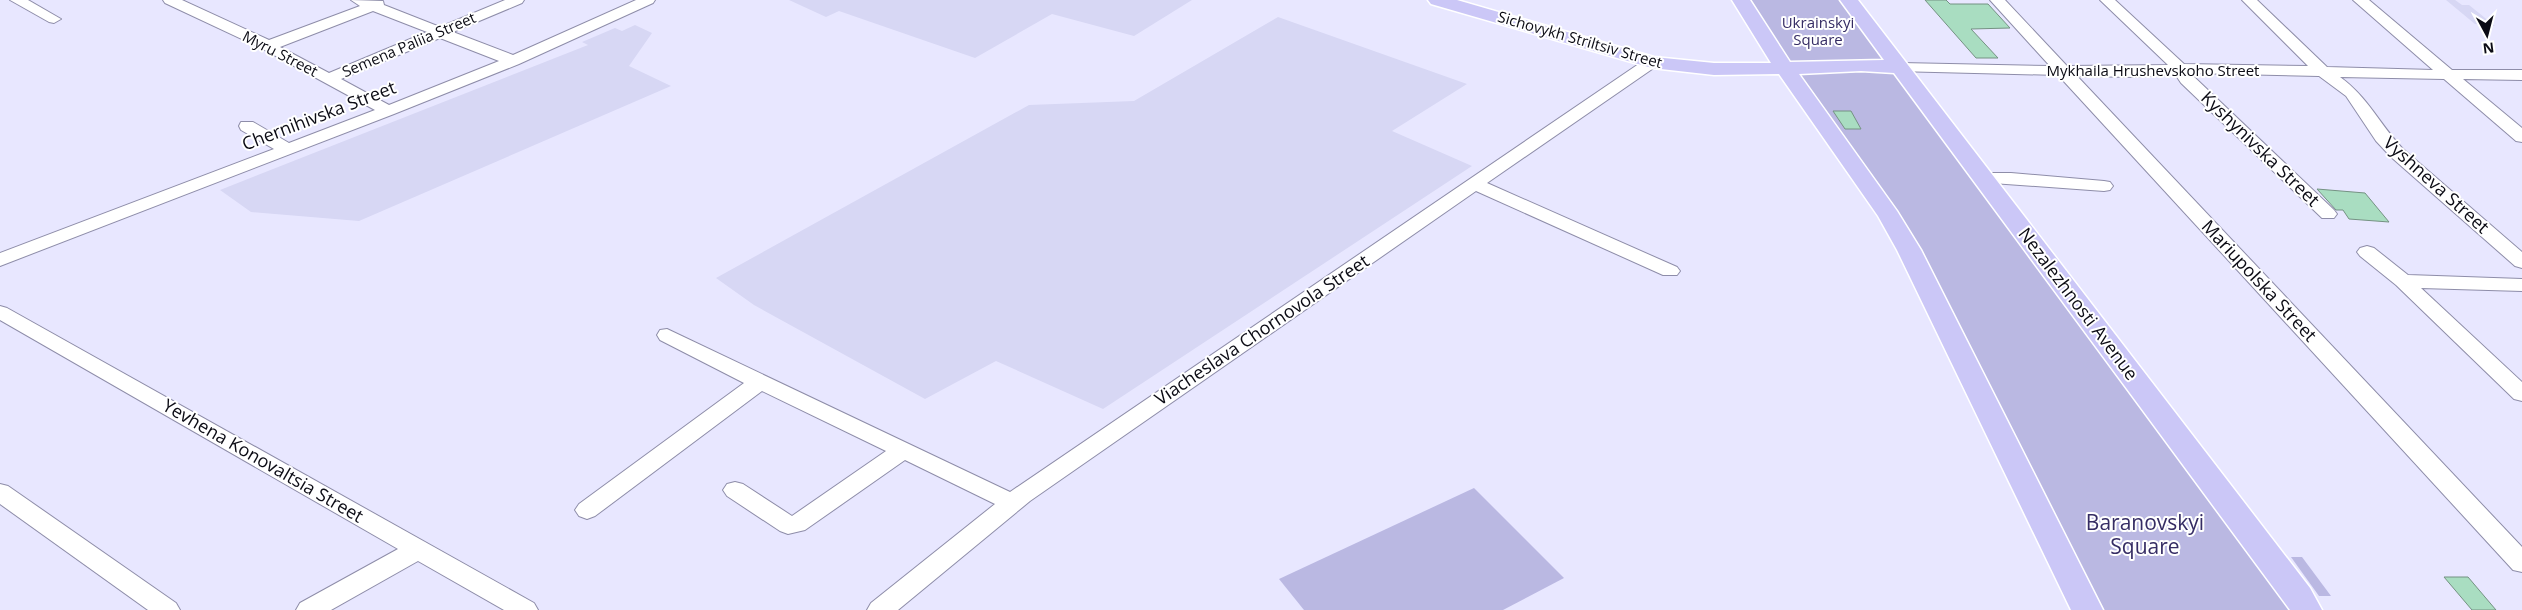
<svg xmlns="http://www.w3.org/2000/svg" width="2522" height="610" viewBox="0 0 2522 610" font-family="'Open Sans',sans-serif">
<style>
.built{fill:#d7d7f4}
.green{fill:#bab8e2}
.building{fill:#a9ddc1;stroke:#759283}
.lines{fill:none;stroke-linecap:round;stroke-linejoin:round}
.minor-casing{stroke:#8e8da9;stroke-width:2}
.major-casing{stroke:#fff;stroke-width:3}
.minor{fill:#fff;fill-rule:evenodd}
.major{fill:#cbc7f7;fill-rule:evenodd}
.labels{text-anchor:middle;stroke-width:4;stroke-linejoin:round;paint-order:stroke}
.far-park-label{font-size:15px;fill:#352c64;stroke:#fff}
.far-street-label{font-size:15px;fill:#0b0b14;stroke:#fff}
.street-label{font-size:18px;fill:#0b0b14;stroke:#fff}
.near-park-label{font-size:21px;fill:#352c64;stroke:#fff}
</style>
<rect width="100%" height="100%" fill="#e8e7ff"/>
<g class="built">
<polygon points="789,0 1192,0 1134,36 1052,14 975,58 839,11 826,17"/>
<polygon points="2446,0 2455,0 2462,5 2469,5 2495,26 2475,24"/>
<polygon points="1278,17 1467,84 1392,131 1472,166 1103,409 996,361 925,399 754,305 716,278 1029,105 1134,101"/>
<polygon points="635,25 652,33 629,66 671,86 359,221 251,212 220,190 588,45 582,42 615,28 622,31"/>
</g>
<g class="green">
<polygon points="1749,0 1842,0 1886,60 1796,63 1787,61"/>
<polygon points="1891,69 2293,610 2102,610 1917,250 1797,72"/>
<polygon points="1474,488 1564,578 1503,610 1304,610 1279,579"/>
<polygon points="2291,557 2302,557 2331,596 2319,596"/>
</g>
<g class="building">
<polygon points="1925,0 1946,0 1950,4 1988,4 2010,28 1971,29 1998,58 1976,58"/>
<polygon points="1833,111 1851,111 1861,129 1845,129"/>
<polygon points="2317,189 2365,193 2389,222 2349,219 2343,210 2336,210"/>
<polygon points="2444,577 2468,577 2496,610 2472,610"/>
</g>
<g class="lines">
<g class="minor-casing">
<g id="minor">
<polygon points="10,0 28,0 61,19 54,23 49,22"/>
<path d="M163 0H182L269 40 360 6 351 0 383 1 384 5 440 27 505 0H524L522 3 453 32 513 55 636 0H655L653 3 519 64 394 114 0 266V253L274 149 241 130 239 126 241 122H253L289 143 375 110 263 49 165 3ZM373 11 427 32 329 73 280 47ZM440 38 499 61 389 105 341 79Z"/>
<path d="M1990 0H2005L2067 66 2168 65 2100 0H2115L2184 64 2308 66 2242 0H2257L2327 67 2433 70 2353 0H2369L2452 70H2522V80L2463 79 2522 128V142L2516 141 2444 79 2340 77C2368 97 2380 125 2403 149L2522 252V268L2515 266 2391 157 2376 141 2346 96 2319 76 2190 73 2334 210 2337 214 2334 218H2322L2181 83 2175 74 2135 77 2077 76 2522 547V572L2513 570 2058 75 1895 71 1893 68 1895 65 1901 63 2050 66Z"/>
<polygon points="1652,57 1658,59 1660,62 1658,65 1487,183 1677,267 1680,271 1677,275 1663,275 1476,191 1030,501 898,610 867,610 871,603 995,504 905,460 805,530 788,534 780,531 727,496 723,490 727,484 735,482 743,484 792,516 886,451 762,391 595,516 587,519 579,516 575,510 579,504 744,383 660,340 657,335 660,330 667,329 1010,492 1646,59"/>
<polygon points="1984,173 2011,173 2104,181 2110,182 2113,186 2110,190 2104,191 1978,182 1975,178 1978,174"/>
<polygon points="2367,246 2374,248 2408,275 2522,279 2522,291 2421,288 2522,382 2522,401 2514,399 2396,285 2360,256 2357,252 2360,248"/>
<polygon points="0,306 7,308 534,603 538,610 504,610 418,561 331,610 296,610 300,603 398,549 0,320"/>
<polygon points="0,484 8,486 176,603 180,610 148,610 0,504"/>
</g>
</g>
<g class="major-casing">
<polygon id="major" points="1428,0 1457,0 1654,57 1714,63 1771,63 1732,0 1750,0 1790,62 1884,60 1840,0 1858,0 2310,588 2322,610 2290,610 1894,73 1861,71 1799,74 1897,211 1921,250 2103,610 2071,610 1897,250 1878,216 1779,74 1714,75 1652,68 1431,4"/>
</g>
<use href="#minor" class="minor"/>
<use href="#major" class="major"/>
</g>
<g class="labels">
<g class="far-park-label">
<text x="1818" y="28">Ukrainskyi<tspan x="1818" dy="17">Square</tspan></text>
</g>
<g class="far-street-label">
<text transform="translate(1580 40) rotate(16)" y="5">Sichovykh Striltsiv Street</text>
<text transform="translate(409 45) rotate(-23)" y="5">Semena Paliia Street</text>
<text transform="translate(280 54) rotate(27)" y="5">Myru Street</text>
<text x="2153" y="76">Mykhaila Hrushevskoho Street</text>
</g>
<g class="street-label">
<text transform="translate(319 116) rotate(-21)" y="6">Chernihivska Street</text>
<text transform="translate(2260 149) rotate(44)" y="6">Kyshynivska Street</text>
<text transform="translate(2436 185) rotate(42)" y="6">Vyshneva Street</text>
<text transform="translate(2259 281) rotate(47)" y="6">Mariupolska Street</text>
<text transform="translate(2078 304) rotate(53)" y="6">Nezalezhnosti Avenue</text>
<text transform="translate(1262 330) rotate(-34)" y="6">Viacheslava Chornovola Street</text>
<text transform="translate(263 461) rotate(30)" y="6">Yevhena Konovaltsia Street</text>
</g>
<g class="near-park-label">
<text x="2145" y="530">Baranovskyi<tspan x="2145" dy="24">Square</tspan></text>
</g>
</g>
<g transform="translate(2487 35) rotate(173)" stroke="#ffffff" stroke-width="4" paint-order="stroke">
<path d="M0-4L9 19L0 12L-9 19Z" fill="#0b0b14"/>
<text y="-8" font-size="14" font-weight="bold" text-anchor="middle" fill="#0b0b14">N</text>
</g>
</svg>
